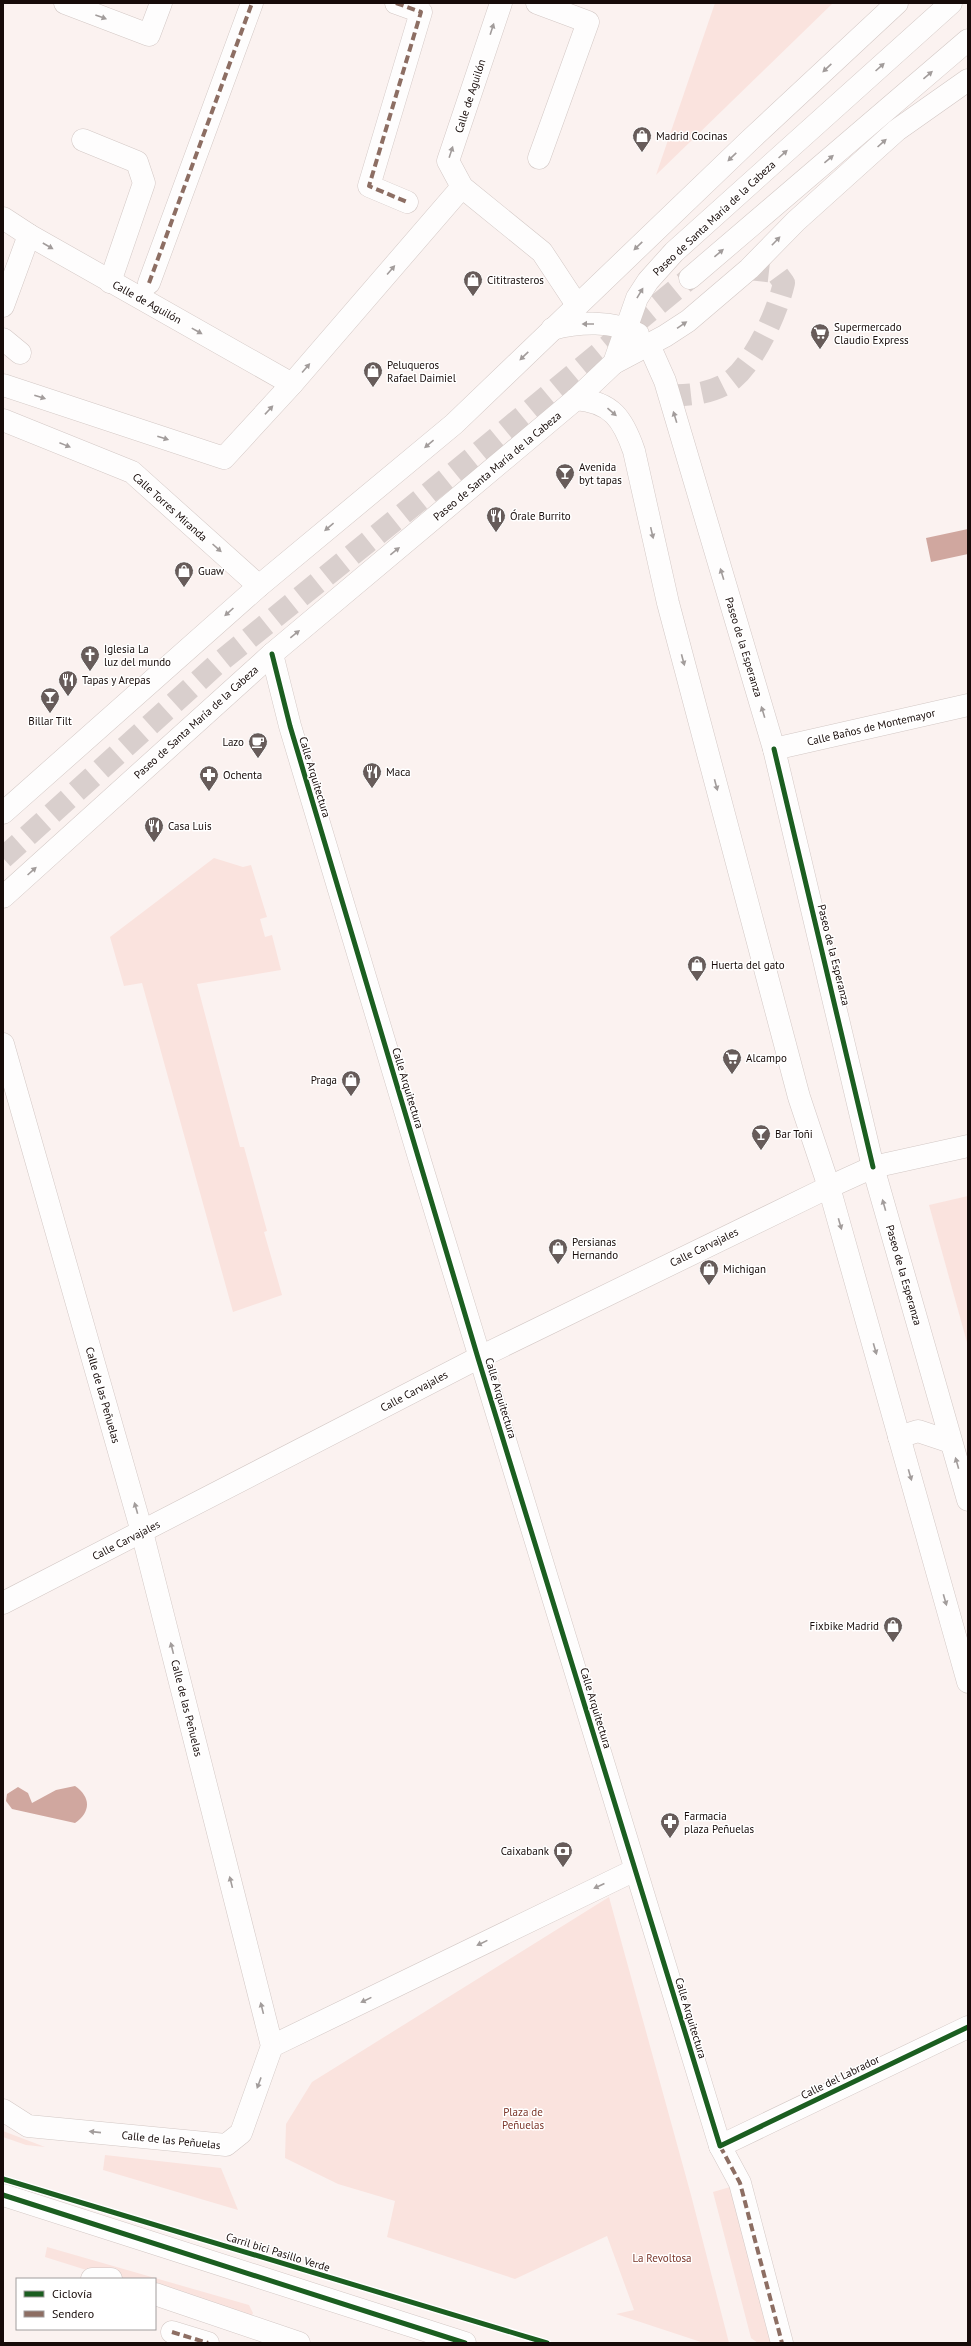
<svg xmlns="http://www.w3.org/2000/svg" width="971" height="2346" viewBox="0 0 971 2346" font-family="'PT Sans',sans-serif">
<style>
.green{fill:#fae3de}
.water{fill:#d0a79f}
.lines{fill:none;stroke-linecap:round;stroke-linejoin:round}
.minor-tunnel{stroke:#d9cfcd;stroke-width:22;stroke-dasharray:22 11;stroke-linecap:butt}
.major-tunnel{stroke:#d9cfcd;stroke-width:22;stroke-dasharray:22 11;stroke-linecap:butt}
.minor-casing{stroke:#d3c8c5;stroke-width:23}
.major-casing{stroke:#d3c8c5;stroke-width:23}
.minor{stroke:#fefdfd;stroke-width:22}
.major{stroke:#fefdfd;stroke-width:22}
.quiet{stroke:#8d6e63;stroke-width:4;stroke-dasharray:8 4;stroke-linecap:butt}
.cycleway-casing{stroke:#fff;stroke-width:8}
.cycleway{stroke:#1b5e20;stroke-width:5}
.oneway{fill:#a29c9b}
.labels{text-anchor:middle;stroke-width:3;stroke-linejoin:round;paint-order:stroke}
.street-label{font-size:11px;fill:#170b09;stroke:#fff}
.poi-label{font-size:11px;fill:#170b09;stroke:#fff;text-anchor:start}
.park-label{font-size:11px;fill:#7b362a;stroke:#fff}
</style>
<rect width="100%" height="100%" fill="#fbf2f0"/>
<g class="green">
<polygon points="715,3 833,3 656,175"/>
<polygon points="214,858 243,867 251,865 267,917 260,919 265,937 272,935 281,970 197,984 240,1147 244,1147 267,1231 264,1232 282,1295 233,1312 142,983 124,986 110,937"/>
<polygon points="968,1196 968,1346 929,1205"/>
<polygon points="609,1897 691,2195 729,2343 704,2343 616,2314 634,2310 607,2236 515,2279 387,2237 395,2201 338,2184 285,2158 286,2124 312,2082"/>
<polygon points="3,2131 45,2147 26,2145 3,2137"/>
<polygon points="105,2155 221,2168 238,2210 103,2170"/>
<polygon points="730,2187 771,2343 758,2343 751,2338 713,2192"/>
<polygon points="47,2247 249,2305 253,2313 250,2320 155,2291 155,2279 115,2279 45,2257"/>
</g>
<g class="water">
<polygon points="968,529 968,554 931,562 926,538"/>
<path d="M75 1786C91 1797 91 1812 75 1823L12 1809 6 1801 7 1794 18 1787 28 1793 32 1803 56 1790Z"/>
</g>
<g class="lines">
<path class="minor-tunnel" d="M669 395C689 396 716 393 733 379 756 359 777 313 784 283L776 272 749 269"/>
<polyline class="major-tunnel" points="3,858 216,665 472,458 690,278"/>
<g class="minor-casing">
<g id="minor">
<polyline points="65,3 149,35 161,3"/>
<polyline points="396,3 421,12 369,186 407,202"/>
<polyline points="501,3 448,161 462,187 542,252 577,305"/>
<polyline points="537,3 588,22 539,158"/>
<polyline points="83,140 137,162 144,183 110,282"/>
<polyline points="3,218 29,235 292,384 462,187"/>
<polyline points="149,283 252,3"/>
<polyline points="3,306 29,235"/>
<polyline points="3,339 20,353"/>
<polyline points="649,345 665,381 774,749 873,1167 968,1500"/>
<polyline points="3,385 224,458 292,384"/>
<path d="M576 399C612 402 623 419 634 451L668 603 799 1097 829 1187 968 1682"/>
<polyline points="3,420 132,472 259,586"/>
<path d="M272 654 290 726C431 1200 574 1673 720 2146L740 2183 782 2343"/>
<polyline points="774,749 968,705"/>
<polyline points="3,1044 142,1532 272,2046 241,2133 226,2145 28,2126 3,2110"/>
<polyline points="899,1437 918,1431 951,1442"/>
<polyline points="3,1603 478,1358 829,1187 873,1167 968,1146"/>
<polyline points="272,2046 635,1870"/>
<polyline points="720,2146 968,2027"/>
<polyline points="3,2195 465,2343"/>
<polyline points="92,2279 111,2279"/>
<polyline points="155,2294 299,2343"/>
<polyline points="172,2332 208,2343"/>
</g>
</g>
<g class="major-casing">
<g id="major">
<polyline points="690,278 968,40"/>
<path d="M552 329C579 322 613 320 638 334"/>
<polyline points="614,363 665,336 688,321 749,269 796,221 897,130 968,80"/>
<polyline points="3,813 259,586 454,424 750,140 897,3"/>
<polyline points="3,897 272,654 576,399 614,363 637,298 648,281 674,252 951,3"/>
</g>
</g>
<use href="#minor" class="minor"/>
<use href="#major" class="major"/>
<g class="quiet">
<polyline points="396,3 421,12 369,186 407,202"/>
<polyline points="149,283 252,3"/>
<polyline points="720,2146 740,2183 782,2343"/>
<polyline points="172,2332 208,2343"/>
</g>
<g class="cycleway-casing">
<g id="cycleway">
<polyline points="272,654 290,726 478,1358 720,2146 968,2027"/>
<polyline points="774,749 873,1167"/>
<polyline points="3,2179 547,2343"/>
<polyline points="3,2195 465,2343"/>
</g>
</g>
<use href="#cycleway" class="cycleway"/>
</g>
<defs><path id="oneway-solid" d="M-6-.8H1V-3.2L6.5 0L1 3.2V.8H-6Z"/></defs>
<g class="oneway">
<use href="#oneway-solid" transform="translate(101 17) rotate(20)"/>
<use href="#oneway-solid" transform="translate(492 29) rotate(-72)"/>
<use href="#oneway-solid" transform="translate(880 67) rotate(-42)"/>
<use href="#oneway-solid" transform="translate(827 68) rotate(137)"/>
<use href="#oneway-solid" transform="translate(928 75) rotate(-40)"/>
<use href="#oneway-solid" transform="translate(882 143) rotate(-42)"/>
<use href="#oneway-solid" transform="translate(451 152) rotate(-72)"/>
<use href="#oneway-solid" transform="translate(783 154) rotate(-42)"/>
<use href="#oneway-solid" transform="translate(732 157) rotate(136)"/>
<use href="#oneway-solid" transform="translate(829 159) rotate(-40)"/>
<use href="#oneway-solid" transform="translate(776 241) rotate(-46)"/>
<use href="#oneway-solid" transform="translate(48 246) rotate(30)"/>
<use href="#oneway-solid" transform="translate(638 246) rotate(136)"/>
<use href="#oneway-solid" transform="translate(719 253) rotate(-40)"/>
<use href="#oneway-solid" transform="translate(391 270) rotate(-49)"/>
<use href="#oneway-solid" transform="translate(640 293) rotate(-59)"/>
<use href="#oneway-solid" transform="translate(588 324) rotate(180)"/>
<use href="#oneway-solid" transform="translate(682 325) rotate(-34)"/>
<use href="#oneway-solid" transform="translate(197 331) rotate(29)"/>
<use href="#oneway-solid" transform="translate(524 356) rotate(136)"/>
<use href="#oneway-solid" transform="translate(306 368) rotate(-49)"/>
<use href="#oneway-solid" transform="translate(40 397) rotate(18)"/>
<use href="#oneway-solid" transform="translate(269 410) rotate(-47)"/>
<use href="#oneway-solid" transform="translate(612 412) rotate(41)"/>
<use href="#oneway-solid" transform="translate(675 417) rotate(-107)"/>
<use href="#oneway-solid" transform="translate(163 438) rotate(18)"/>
<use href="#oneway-solid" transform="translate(429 444) rotate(140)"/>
<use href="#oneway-solid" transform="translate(65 445) rotate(22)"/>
<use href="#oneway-solid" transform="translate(329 527) rotate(140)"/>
<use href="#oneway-solid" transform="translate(652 533) rotate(77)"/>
<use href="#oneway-solid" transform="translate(217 548) rotate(42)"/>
<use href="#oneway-solid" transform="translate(395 551) rotate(-39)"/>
<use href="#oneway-solid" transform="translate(722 574) rotate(-107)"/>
<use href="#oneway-solid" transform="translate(229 612) rotate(138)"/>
<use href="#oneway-solid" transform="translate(295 634) rotate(-39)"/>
<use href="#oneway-solid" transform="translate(683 660) rotate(75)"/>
<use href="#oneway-solid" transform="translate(763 712) rotate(-107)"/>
<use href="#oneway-solid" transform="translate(716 785) rotate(75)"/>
<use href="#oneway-solid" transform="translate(32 871) rotate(-42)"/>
<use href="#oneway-solid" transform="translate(884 1205) rotate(-106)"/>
<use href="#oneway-solid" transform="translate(840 1224) rotate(74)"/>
<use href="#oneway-solid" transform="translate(875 1349) rotate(74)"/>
<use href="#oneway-solid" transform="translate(957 1463) rotate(-106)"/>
<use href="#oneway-solid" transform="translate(910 1475) rotate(74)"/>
<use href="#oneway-solid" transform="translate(136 1508) rotate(-106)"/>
<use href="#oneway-solid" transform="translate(945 1600) rotate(74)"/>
<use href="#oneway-solid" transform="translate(172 1648) rotate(-104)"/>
<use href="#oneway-solid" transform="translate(231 1882) rotate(-104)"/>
<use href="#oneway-solid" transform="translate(599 1886) rotate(155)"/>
<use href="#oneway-solid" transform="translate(482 1943) rotate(154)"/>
<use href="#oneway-solid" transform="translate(366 2000) rotate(154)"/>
<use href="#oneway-solid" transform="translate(262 2008) rotate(-104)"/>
<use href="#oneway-solid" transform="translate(259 2083) rotate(110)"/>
<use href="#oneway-solid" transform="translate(95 2132) rotate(-174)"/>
</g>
<defs>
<g id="shop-pin" transform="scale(1)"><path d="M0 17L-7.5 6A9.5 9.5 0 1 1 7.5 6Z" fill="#675c5a" stroke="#fff"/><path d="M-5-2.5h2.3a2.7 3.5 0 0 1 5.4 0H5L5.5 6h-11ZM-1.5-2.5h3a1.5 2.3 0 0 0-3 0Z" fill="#fff"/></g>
<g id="supermarket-pin" transform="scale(1)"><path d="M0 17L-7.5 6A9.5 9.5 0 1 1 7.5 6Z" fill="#675c5a" stroke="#fff"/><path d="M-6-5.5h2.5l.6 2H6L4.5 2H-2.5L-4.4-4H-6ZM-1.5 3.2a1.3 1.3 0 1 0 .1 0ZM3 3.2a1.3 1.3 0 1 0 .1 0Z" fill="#fff"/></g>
<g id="bar-pin" transform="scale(1)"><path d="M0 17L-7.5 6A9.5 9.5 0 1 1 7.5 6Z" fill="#675c5a" stroke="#fff"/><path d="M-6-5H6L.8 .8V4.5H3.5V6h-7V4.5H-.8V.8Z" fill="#fff"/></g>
<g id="restaurant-pin" transform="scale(1)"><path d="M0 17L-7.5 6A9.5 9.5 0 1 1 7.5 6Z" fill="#675c5a" stroke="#fff"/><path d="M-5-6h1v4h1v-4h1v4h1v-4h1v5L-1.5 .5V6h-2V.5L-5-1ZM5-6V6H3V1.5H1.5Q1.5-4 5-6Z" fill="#fff"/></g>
<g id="church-pin" transform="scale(1)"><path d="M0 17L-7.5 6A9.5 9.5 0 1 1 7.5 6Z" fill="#675c5a" stroke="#fff"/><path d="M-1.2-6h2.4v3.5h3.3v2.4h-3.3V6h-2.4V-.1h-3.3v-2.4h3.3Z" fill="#fff"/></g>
<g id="cafe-pin" transform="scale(1)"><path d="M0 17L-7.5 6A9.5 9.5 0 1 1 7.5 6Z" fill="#675c5a" stroke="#fff"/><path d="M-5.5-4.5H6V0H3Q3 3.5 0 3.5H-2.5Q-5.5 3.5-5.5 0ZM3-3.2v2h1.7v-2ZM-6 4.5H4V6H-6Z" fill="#fff"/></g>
<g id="pharmacy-pin" transform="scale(1)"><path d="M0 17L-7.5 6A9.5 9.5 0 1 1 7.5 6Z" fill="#675c5a" stroke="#fff"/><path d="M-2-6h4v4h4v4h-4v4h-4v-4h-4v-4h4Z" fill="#fff"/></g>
<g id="bank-pin" transform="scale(1)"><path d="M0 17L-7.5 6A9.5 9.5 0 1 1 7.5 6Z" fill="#675c5a" stroke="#fff"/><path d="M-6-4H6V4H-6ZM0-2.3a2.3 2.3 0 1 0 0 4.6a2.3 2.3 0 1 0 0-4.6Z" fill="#fff"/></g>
</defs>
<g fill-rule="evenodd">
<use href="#shop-pin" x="642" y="136"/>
<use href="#shop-pin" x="473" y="280"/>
<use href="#supermarket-pin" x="820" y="333"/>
<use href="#shop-pin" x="373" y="371"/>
<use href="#bar-pin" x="565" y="473"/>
<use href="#restaurant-pin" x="496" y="516"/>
<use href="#shop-pin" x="184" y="571"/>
<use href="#church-pin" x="90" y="655"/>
<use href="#restaurant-pin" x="68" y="680"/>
<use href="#bar-pin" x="50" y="697"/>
<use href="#cafe-pin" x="258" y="742"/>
<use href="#restaurant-pin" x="372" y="772"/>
<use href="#pharmacy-pin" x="209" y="775"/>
<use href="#restaurant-pin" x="154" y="826"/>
<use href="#shop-pin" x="697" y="965"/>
<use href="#supermarket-pin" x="732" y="1058"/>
<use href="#shop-pin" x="351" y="1080"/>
<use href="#bar-pin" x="761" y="1134"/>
<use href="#shop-pin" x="558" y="1248"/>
<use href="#shop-pin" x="709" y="1269"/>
<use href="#shop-pin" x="893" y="1626"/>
<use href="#pharmacy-pin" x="670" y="1822"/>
<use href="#bank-pin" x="563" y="1851"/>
</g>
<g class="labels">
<g class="street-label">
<text transform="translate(470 96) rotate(-72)" y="4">Calle de Aguilón</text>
<text transform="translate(714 218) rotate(-43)" y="4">Paseo de Santa María de la Cabeza</text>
<text transform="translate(147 302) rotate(29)" y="4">Calle de Aguilón</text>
<text transform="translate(497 466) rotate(-40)" y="4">Paseo de Santa María de la Cabeza</text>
<text transform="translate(170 507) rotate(42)" y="4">Calle Torres Miranda</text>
<text transform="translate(744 647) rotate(73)" y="4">Paseo de la Esperanza</text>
<text transform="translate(196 722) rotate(-42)" y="4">Paseo de Santa María de la Cabeza</text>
<text transform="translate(871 727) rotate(-13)" y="4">Calle Baños de Montemayor</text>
<text transform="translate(315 777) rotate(73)" y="4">Calle Arquitectura</text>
<text transform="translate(834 955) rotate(76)" y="4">Paseo de la Esperanza</text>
<text transform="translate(408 1088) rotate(73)" y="4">Calle Arquitectura</text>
<text transform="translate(704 1247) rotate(-26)" y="4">Calle Carvajales</text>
<text transform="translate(904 1275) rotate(74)" y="4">Paseo de la Esperanza</text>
<text transform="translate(414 1391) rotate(-28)" y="4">Calle Carvajales</text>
<text transform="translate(103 1395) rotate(74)" y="4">Calle de las Peñuelas</text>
<text transform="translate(501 1398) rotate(73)" y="4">Calle Arquitectura</text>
<text transform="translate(126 1540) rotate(-27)" y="4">Calle Carvajales</text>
<text transform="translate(187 1708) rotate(76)" y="4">Calle de las Peñuelas</text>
<text transform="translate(596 1708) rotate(73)" y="4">Calle Arquitectura</text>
<text transform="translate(691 2018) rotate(73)" y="4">Calle Arquitectura</text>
<text transform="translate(840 2077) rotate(-26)" y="4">Calle del Labrador</text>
<text transform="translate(171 2140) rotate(6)" y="4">Calle de las Peñuelas</text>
<text transform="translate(278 2252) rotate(17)" y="4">Carril bici Pasillo Verde</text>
</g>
<g class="poi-label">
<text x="656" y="140">Madrid Cocinas</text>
<text x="487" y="284">Cititrasteros</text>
<text x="834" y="331">Supermercado<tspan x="834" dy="13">Claudio Express</tspan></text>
<text x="387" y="369">Peluqueros<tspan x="387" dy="13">Rafael Daimiel</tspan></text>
<text x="579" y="471">Avenida<tspan x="579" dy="13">byt tapas</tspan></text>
<text x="510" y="520">Órale Burrito</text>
<text x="198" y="575">Guaw</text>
<text x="104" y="653">Iglesia La<tspan x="104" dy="13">luz del mundo</tspan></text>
<text x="82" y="684">Tapas y Arepas</text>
<text x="50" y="725" text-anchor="middle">Billar Tilt</text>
<text x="244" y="746" text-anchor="end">Lazo</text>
<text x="386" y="776">Maca</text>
<text x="223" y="779">Ochenta</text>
<text x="168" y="830">Casa Luis</text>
<text x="711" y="969">Huerta del gato</text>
<text x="746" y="1062">Alcampo</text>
<text x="337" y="1084" text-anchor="end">Praga</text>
<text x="775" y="1138">Bar Toñi</text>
<text x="572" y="1246">Persianas<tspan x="572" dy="13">Hernando</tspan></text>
<text x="723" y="1273">Michigan</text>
<text x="879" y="1630" text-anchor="end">Fixbike Madrid</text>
<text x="684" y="1820">Farmacia<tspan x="684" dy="13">plaza Peñuelas</tspan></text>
<text x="549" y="1855" text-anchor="end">Caixabank</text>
</g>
<g class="park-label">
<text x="523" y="2116">Plaza de<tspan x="523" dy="13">Peñuelas</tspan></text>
<text x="662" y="2262">La Revoltosa</text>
</g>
</g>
<rect width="971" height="2346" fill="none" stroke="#170b09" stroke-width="8"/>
<rect x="16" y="2278" width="140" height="52" fill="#ffffff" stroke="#a29d9d"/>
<rect x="24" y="2291" width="20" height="6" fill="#1b5e20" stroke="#a29d9d"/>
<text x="52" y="2298" font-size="12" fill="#170b09">Ciclovía</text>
<rect x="24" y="2311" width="20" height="6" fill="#8d6e63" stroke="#a29d9d"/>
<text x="52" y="2318" font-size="12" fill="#170b09">Sendero</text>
</svg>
